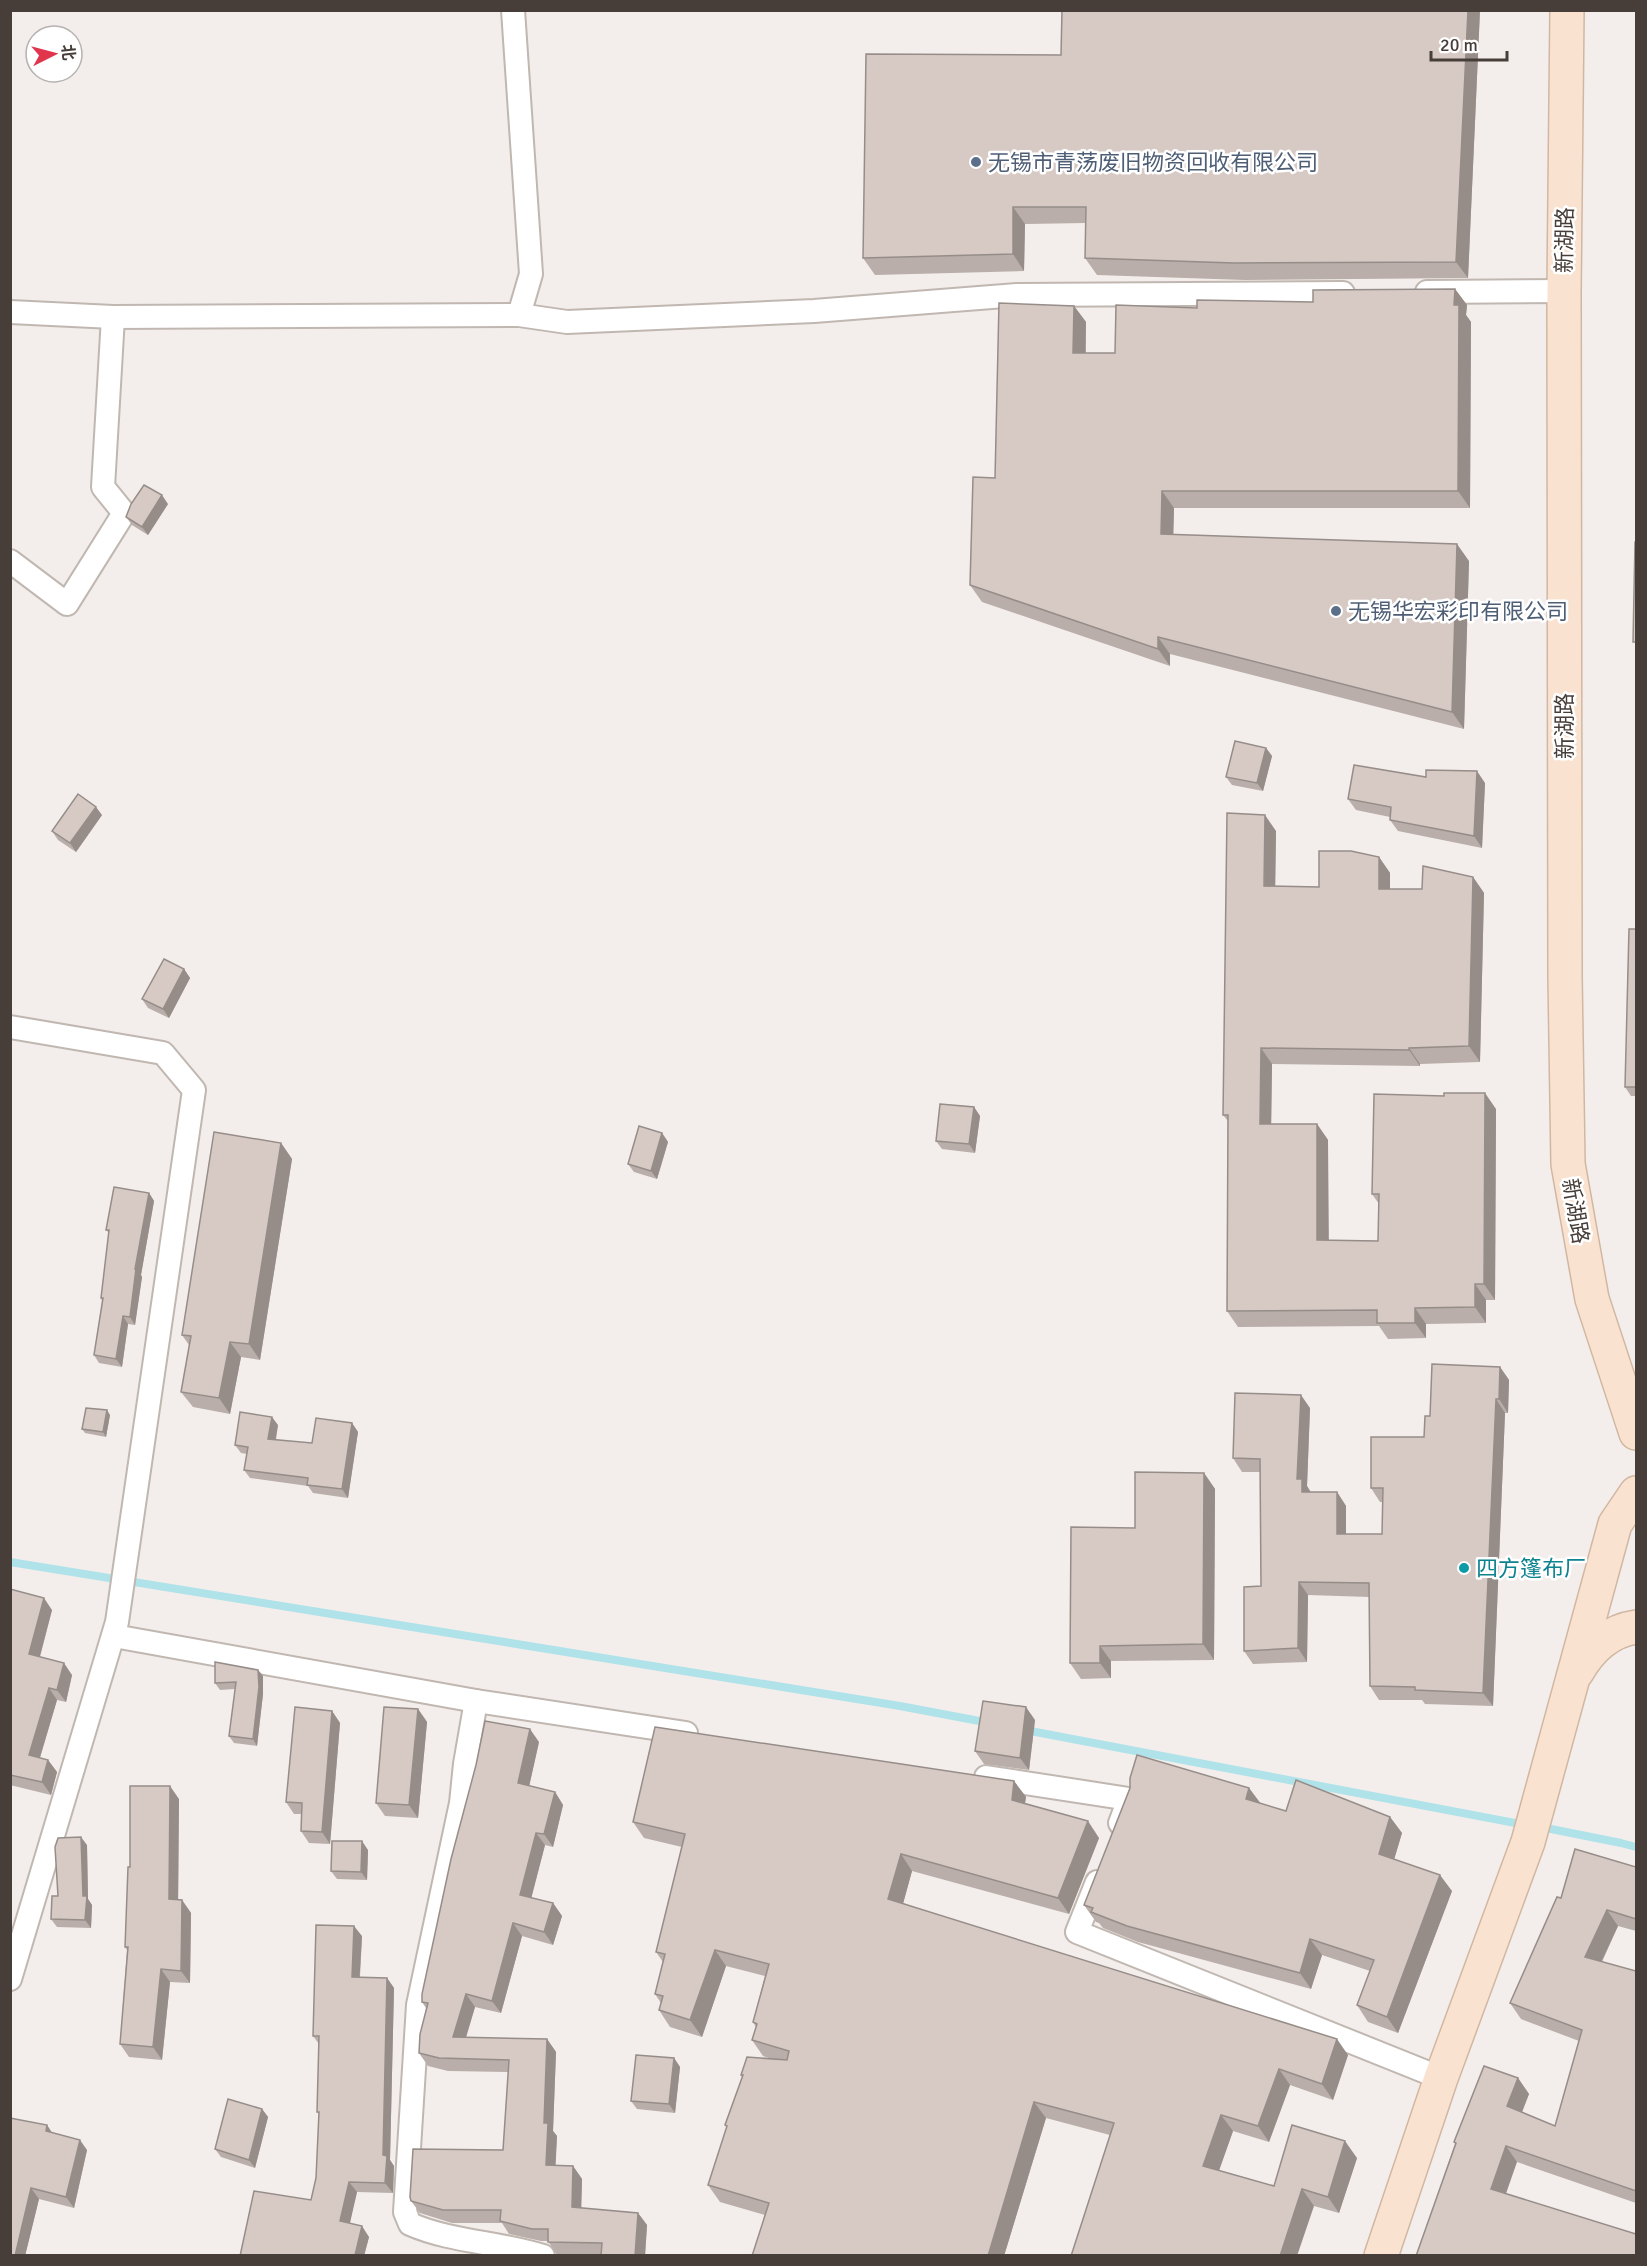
<svg xmlns="http://www.w3.org/2000/svg" width="1647" height="2266" viewBox="0 0 1647 2266" font-family="Signika,'Noto Sans SC',sans-serif">
<style>
.lines{fill:none;stroke-linecap:round;stroke-linejoin:round}
.stream{stroke:#afe2e9;stroke-width:8}
.street-casing{stroke:#c1b7b1;stroke-width:26}
.secondary-casing{stroke:#d1b7a2;stroke-width:36}
.street{stroke:#fff;stroke-width:22}
.secondary{stroke:#f9e3d0;stroke-width:33}
.wall{fill:#b9aea9}
.shaded-wall{fill:#968d89}
.building{fill:#d7cac4;stroke:#968d89;stroke-width:1.5}
.service-dot{fill:#5c6f8a;stroke:#fff;stroke-width:2}
.culture-dot{fill:#0f9aa8;stroke:#fff;stroke-width:2}
.labels{text-anchor:middle;stroke-width:5;stroke-linejoin:round;paint-order:stroke}
.service-label{font-size:22px;fill:#4e5e75;stroke:#fff;text-anchor:start}
.street-label{font-size:22px;fill:#473e39;stroke:#fff}
.culture-label{font-size:22px;fill:#0d838f;stroke:#fff;text-anchor:start}
</style>
<rect width="100%" height="100%" fill="#f3eeeb"/>
<g class="lines">
<g class="stream">
<polyline points="10,1562 900,1706 990,1723"/>
<polyline points="1025,1730 1526,1825"/>
<polyline points="1541,1827 1621,1843 1636,1847"/>
</g>
<g class="street-casing">
<g id="street">
<polyline points="513,10 531,274 519,315"/>
<polyline points="1427,292 1564,291"/>
<polyline points="10,312 113,317 519,315 567,322 814,311 1017,295 1343,293"/>
<polyline points="10,561 67,604 124,513 103,487 113,317"/>
<polyline points="10,1027 163,1053 194,1090 117,1622 10,1979"/>
<polyline points="114,1636 476,1701 686,1733"/>
<path d="M476 1701 465 1764 461 1803 418 2005 405 2212 410 2224C451 2242 499 2242 543 2256"/>
<polyline points="986,1777 1129,1799 1120,1823"/>
<polyline points="1097,1882 1077,1932 1441,2078"/>
</g>
</g>
<g class="secondary-casing">
<g id="secondary">
<polyline points="1567,10 1564,291 1565,976 1568,1164 1592,1299 1636,1433"/>
<path d="M1577 1672C1590 1649 1609 1631 1636 1627"/>
<polyline points="1381,2256 1441,2078 1528,1842 1615,1524 1636,1493"/>
</g>
</g>
<use href="#street" class="street"/>
<use href="#secondary" class="secondary"/>
</g>
<g class="wall">
<polygon points="1062,10 1480,10 1468,278 1245,280 1097,275 1085,258 1086,223 1025,224 1024,271 875,275 863,258 1061,55"/>
<polygon points="1455,289 1467,305 1466,315 1471,322 1470,508 1174,508 1173,534 1469,561 1464,729 1170,654 1170,666 982,602 970,585 995,478 1074,306 1086,322 1086,353 1115,353 1197,308 1313,302"/>
<polygon points="168,504 148,535 132,525 126,517"/>
<polygon points="1266,748 1272,756 1263,791 1232,785 1226,777"/>
<polygon points="1426,777 1485,783 1482,848 1398,831 1390,820 1390,817 1356,810 1348,799"/>
<polygon points="102,815 76,852 58,840 52,831"/>
<polygon points="1276,831 1275,886 1319,887 1379,857 1390,873 1390,889 1422,889 1473,877 1484,893 1480,1062 1420,1064 1420,1066 1272,1064 1271,1124 1317,1124 1328,1140 1328,1240 1378,1241 1379,1204 1372,1194 1496,1109 1495,1300 1486,1300 1486,1323 1426,1324 1426,1338 1388,1339 1379,1326 1238,1327 1227,1311 1228,1121 1223,1115"/>
<polygon points="1636,929 1636,1096 1631,1096 1625,1087"/>
<polygon points="184,969 190,978 169,1018 148,1008 142,999"/>
<polygon points="974,1107 980,1116 975,1153 942,1149 936,1141"/>
<polygon points="662,1133 668,1142 657,1179 634,1172 628,1164"/>
<polygon points="281,1143 292,1159 260,1360 241,1357 230,1414 193,1407 181,1392 189,1345 182,1335"/>
<polygon points="149,1193 154,1201 141,1275 142,1277 135,1325 128,1324 122,1367 99,1363 94,1355 102,1301 101,1298 109,1233 106,1230"/>
<polygon points="1500,1367 1509,1380 1508,1413 1505,1413 1493,1706 1425,1704 1422,1700 1379,1700 1370,1686 1369,1597 1308,1595 1307,1662 1253,1664 1244,1651 1261,1586 1260,1472 1242,1472 1233,1458 1310,1408 1307,1486 1311,1492 1337,1492 1346,1506 1346,1534 1382,1534 1383,1502 1380,1502 1371,1488 1424,1437 1430,1416"/>
<polygon points="110,1415 106,1437 85,1433 82,1429"/>
<polygon points="352,1423 358,1432 348,1498 313,1493 308,1486 250,1478 244,1470 247,1454 241,1453 235,1445 278,1425 276,1440 312,1443"/>
<polygon points="1204,1473 1215,1489 1214,1660 1111,1661 1111,1678 1081,1679 1070,1663 1135,1528"/>
<polygon points="10,1589 52,1610 40,1657 72,1675 66,1702 57,1700 40,1758 48,1760 57,1772 51,1795 10,1785"/>
<polygon points="258,1670 263,1676 263,1694 257,1746 234,1743 229,1736 235,1689 220,1690 215,1683"/>
<polygon points="418,1709 427,1722 418,1818 385,1816 376,1803"/>
<polygon points="332,1711 340,1723 330,1844 309,1843 301,1831 302,1814 294,1814 286,1802"/>
<polygon points="1035,1720 1029,1770 984,1764 975,1751"/>
<polygon points="539,1742 529,1786 555,1792 563,1805 553,1847 545,1845 531,1898 553,1903 562,1916 553,1945 522,1936 501,2013 475,2007 466,2038 547,2039 556,2052 553,2131 557,2136 555,2165 573,2166 582,2179 581,2208 638,2213 647,2225 645,2256 557,2255 548,2241 541,2241 509,2234 502,2223 452,2223 420,2213 411,2201 503,2150 508,2072 448,2071 428,2066 419,2053 426,2008 422,2002"/>
<polygon points="1014,1781 1026,1797 1025,1803 1099,1838 1069,1914 912,1871 903,1903 1348,2055 1333,2100 1290,2085 1269,2142 1233,2131 1219,2170 1274,2186 1357,2158 1339,2213 1314,2206 1110,2135 1046,2118 1004,2256 752,2256 765,2215 720,2202 708,2185 727,2128 725,2125 742,2077 741,2075 772,2059 763,2056 752,2040 756,2027 753,2022 765,1976 726,1966 702,2037 670,2027 659,2010 661,2003 655,1994 663,1962 656,1952 682,1847 644,1838 633,1822"/>
<polygon points="1249,1788 1260,1803 1286,1811 1390,1817 1402,1833 1394,1859 1452,1891 1398,2033 1368,2022 1357,2005 1370,1971 1322,1955 1311,1989 1138,1942 1103,1928 1099,1923 1096,1922 1084,1905"/>
<polygon points="179,1799 178,1900 182,1900 191,1913 190,1983 170,1982 162,2060 129,2057 120,2044 127,1950 125,1947 130,1867"/>
<polygon points="87,1845 88,1899 92,1905 91,1928 57,1927 51,1919 58,1896"/>
<polygon points="368,1850 367,1880 337,1879 331,1871"/>
<polygon points="1636,1867 1636,1931 1618,1926 1602,1962 1636,1971 1636,2203 1517,2162 1416,2256 1455,2144 1454,2142 1518,2078 1529,2094 1522,2112 1555,2126 1579,2041 1521,2019 1510,2003 1561,1898"/>
<polygon points="362,1936 360,1977 387,1978 394,1988 390,2160 394,2166 393,2193 357,2192 349,2224 369,2237 364,2256 240,2256 311,2200 316,2178 319,2114 317,2112 319,2044 313,2036"/>
<polygon points="674,2058 680,2067 675,2113 637,2109 631,2101"/>
<polygon points="262,2109 268,2117 255,2168 221,2157 215,2149"/>
<polygon points="47,2125 52,2133 87,2150 74,2208 39,2199 25,2256 10,2256"/>
</g>
<g class="shaded-wall">
<polygon points="1468,10 1480,10 1468,278 1456,262"/>
<polygon points="1013,207 1025,224 1024,271 1013,254"/>
<polygon points="1455,289 1467,305 1466,315 1471,322 1470,508 1458,491 1454,305"/>
<polygon points="1074,306 1086,322 1085,370 1073,353"/>
<polygon points="1162,491 1174,508 1173,550 1161,534"/>
<polygon points="162,495 168,504 148,535 142,527"/>
<polygon points="1457,544 1469,561 1464,729 1452,712"/>
<polygon points="1158,637 1170,654 1170,666 1158,649"/>
<polygon points="1266,748 1272,756 1263,791 1257,783"/>
<polygon points="1477,771 1485,783 1482,848 1474,836"/>
<polygon points="96,807 102,815 76,852 70,843"/>
<polygon points="1265,815 1276,831 1275,902 1264,886"/>
<polygon points="1379,857 1390,873 1390,905 1379,889"/>
<polygon points="1473,877 1484,893 1480,1062 1469,1046"/>
<polygon points="184,969 190,978 169,1018 163,1009"/>
<polygon points="1261,1048 1272,1064 1271,1139 1260,1124"/>
<polygon points="1409,1048 1420,1064 1420,1066 1409,1050"/>
<polygon points="1485,1093 1496,1109 1495,1300 1484,1284"/>
<polygon points="974,1107 980,1116 975,1153 969,1144"/>
<polygon points="1317,1124 1328,1140 1329,1255 1317,1240"/>
<polygon points="662,1133 668,1142 657,1179 651,1171"/>
<polygon points="281,1143 292,1159 260,1360 249,1344"/>
<polygon points="149,1193 154,1201 141,1275 142,1277 135,1325 130,1317 135,1269"/>
<polygon points="1475,1284 1486,1300 1486,1323 1475,1307"/>
<polygon points="1415,1308 1426,1324 1426,1338 1415,1323"/>
<polygon points="123,1316 128,1324 122,1367 116,1359"/>
<polygon points="230,1342 241,1357 230,1414 219,1398"/>
<polygon points="1500,1367 1509,1380 1508,1413 1499,1399"/>
<polygon points="1301,1395 1310,1408 1307,1486 1311,1493 1302,1492 1297,1479"/>
<polygon points="1496,1399 1505,1413 1493,1706 1483,1693"/>
<polygon points="107,1410 110,1415 106,1437 103,1432"/>
<polygon points="272,1417 278,1425 274,1448 268,1439"/>
<polygon points="352,1423 358,1432 348,1498 342,1489"/>
<polygon points="1204,1473 1215,1489 1214,1660 1203,1644"/>
<polygon points="1337,1492 1346,1506 1346,1547 1337,1534"/>
<polygon points="1299,1582 1308,1595 1307,1662 1298,1648"/>
<polygon points="44,1598 52,1610 37,1667 29,1654"/>
<polygon points="1100,1646 1111,1661 1111,1678 1100,1663"/>
<polygon points="64,1663 72,1675 66,1702 57,1690"/>
<polygon points="258,1670 263,1676 263,1694 257,1746 253,1739"/>
<polygon points="49,1688 57,1700 37,1767 29,1755"/>
<polygon points="1026,1707 1035,1720 1029,1770 1020,1758"/>
<polygon points="418,1709 427,1722 418,1818 409,1805"/>
<polygon points="332,1711 340,1723 330,1844 322,1832"/>
<polygon points="530,1729 539,1742 527,1796 518,1783"/>
<polygon points="48,1760 57,1772 51,1795 42,1782"/>
<polygon points="1014,1781 1026,1797 1023,1816 1012,1800"/>
<polygon points="170,1786 179,1799 178,1912 169,1899"/>
<polygon points="1249,1788 1261,1804 1246,1799"/>
<polygon points="555,1792 563,1805 553,1847 544,1834"/>
<polygon points="1390,1817 1402,1833 1391,1870 1379,1854"/>
<polygon points="1088,1821 1099,1838 1069,1914 1058,1898"/>
<polygon points="536,1833 545,1845 529,1907 520,1895"/>
<polygon points="81,1837 87,1845 88,1899 92,1905 91,1928 85,1920 83,1896"/>
<polygon points="362,1841 368,1850 367,1880 361,1872"/>
<polygon points="901,1854 912,1871 900,1915 888,1899"/>
<polygon points="1440,1875 1452,1891 1398,2033 1387,2017"/>
<polygon points="182,1900 191,1913 190,1983 181,1971"/>
<polygon points="553,1903 562,1916 553,1945 544,1932"/>
<polygon points="1607,1910 1618,1926 1596,1973 1585,1957"/>
<polygon points="513,1923 522,1936 501,2013 492,2001"/>
<polygon points="354,1926 362,1936 359,1987 352,1977"/>
<polygon points="1310,1939 1322,1955 1311,1989 1300,1973"/>
<polygon points="715,1950 726,1966 702,2037 690,2020"/>
<polygon points="161,1969 170,1982 162,2060 153,2047"/>
<polygon points="387,1978 394,1988 390,2160 394,2166 393,2193 385,2183 383,2155"/>
<polygon points="466,1994 475,2007 462,2050 453,2037"/>
<polygon points="547,2039 556,2052 553,2131 557,2136 555,2178 546,2165 544,2123"/>
<polygon points="1337,2039 1348,2055 1333,2100 1322,2084"/>
<polygon points="674,2058 680,2067 675,2113 669,2104"/>
<polygon points="1279,2069 1290,2085 1269,2142 1258,2126"/>
<polygon points="1518,2078 1529,2094 1518,2122 1507,2106"/>
<polygon points="1034,2102 1046,2118 1004,2256 988,2256"/>
<polygon points="262,2109 268,2117 255,2168 249,2160"/>
<polygon points="1221,2115 1233,2131 1215,2182 1203,2166"/>
<polygon points="47,2125 54,2136 46,2131"/>
<polygon points="80,2140 87,2150 74,2208 66,2197"/>
<polygon points="1345,2141 1357,2158 1339,2213 1328,2197"/>
<polygon points="1506,2146 1517,2162 1502,2205 1491,2189"/>
<polygon points="573,2166 582,2179 581,2219 572,2207"/>
<polygon points="349,2182 357,2192 348,2232 340,2221"/>
<polygon points="31,2188 39,2199 25,2256 15,2256"/>
<polygon points="1302,2189 1314,2206 1297,2256 1280,2256"/>
<polygon points="638,2213 647,2225 645,2256 635,2256"/>
<polygon points="362,2226 369,2237 364,2256 355,2256"/>
</g>
<g class="building">
<polygon points="1062,10 1468,10 1456,262 1234,263 1085,258 1086,207 1013,207 1013,254 863,258 866,54 1061,55"/>
<polygon points="1455,289 1454,305 1459,305 1458,491 1162,491 1161,534 1457,544 1452,712 1158,637 1158,649 970,585 973,477 995,478 999,303 1074,306 1073,353 1115,353 1116,305 1197,308 1197,300 1313,302 1313,290"/>
<polygon points="144,485 162,495 142,527 126,517 131,504"/>
<polygon points="1635,542 1636,542 1636,642 1633,642"/>
<polygon points="1235,741 1266,748 1257,783 1226,777"/>
<polygon points="1354,765 1426,777 1426,770 1477,771 1474,836 1390,820 1391,807 1348,799"/>
<polygon points="78,794 96,807 70,843 52,831"/>
<polygon points="1227,813 1265,815 1264,886 1319,887 1319,851 1351,851 1379,857 1379,889 1422,889 1423,866 1473,877 1469,1046 1409,1048 1409,1050 1261,1048 1260,1124 1317,1124 1317,1240 1378,1241 1379,1194 1372,1194 1374,1094 1444,1096 1444,1093 1485,1093 1484,1284 1475,1284 1475,1307 1415,1308 1415,1323 1377,1323 1377,1310 1227,1311 1228,1115 1223,1115"/>
<polygon points="1629,929 1636,929 1636,1087 1625,1087"/>
<polygon points="164,959 184,969 163,1009 142,999"/>
<polygon points="940,1104 974,1107 969,1144 936,1141"/>
<polygon points="639,1126 662,1133 651,1171 628,1164"/>
<polygon points="214,1132 281,1143 249,1344 230,1342 219,1398 181,1392 191,1336 182,1335"/>
<polygon points="114,1187 149,1193 135,1269 136,1269 130,1317 123,1316 116,1359 94,1355 103,1298 101,1298 109,1230 106,1230"/>
<polygon points="1432,1364 1500,1367 1499,1399 1496,1399 1483,1693 1415,1690 1415,1687 1370,1686 1369,1583 1299,1582 1298,1648 1244,1651 1244,1587 1261,1586 1260,1459 1233,1458 1235,1393 1301,1395 1297,1479 1302,1479 1302,1492 1337,1492 1337,1534 1382,1534 1383,1488 1371,1488 1371,1437 1424,1437 1425,1416 1430,1416"/>
<polygon points="86,1408 107,1410 103,1432 82,1429"/>
<polygon points="240,1412 272,1417 268,1439 312,1443 316,1418 352,1423 342,1489 307,1485 308,1478 244,1470 248,1447 235,1445"/>
<polygon points="1135,1472 1204,1473 1203,1644 1100,1646 1100,1663 1070,1663 1071,1527 1135,1528"/>
<polygon points="10,1589 44,1598 29,1654 64,1663 57,1690 49,1688 29,1755 48,1760 42,1782 10,1775"/>
<polygon points="215,1662 258,1670 259,1687 253,1739 229,1736 236,1682 215,1683"/>
<polygon points="983,1701 1026,1707 1020,1758 975,1751"/>
<polygon points="295,1707 332,1711 322,1832 301,1831 302,1803 286,1802"/>
<polygon points="384,1707 418,1709 409,1805 376,1803"/>
<polygon points="485,1721 530,1729 518,1783 555,1792 544,1834 536,1833 520,1895 553,1903 544,1932 513,1923 492,2001 466,1994 453,2037 547,2039 544,2123 548,2123 546,2165 573,2166 572,2207 638,2213 635,2256 601,2256 602,2243 548,2242 548,2229 532,2229 500,2221 501,2210 443,2210 411,2201 410,2197 413,2149 503,2150 509,2060 439,2058 419,2053 420,2034 428,2003 422,2002 422,1994 451,1859 476,1765"/>
<polygon points="655,1727 1014,1781 1012,1800 1088,1821 1058,1898 901,1854 888,1899 1337,2039 1322,2084 1279,2069 1258,2126 1221,2115 1203,2166 1274,2186 1292,2125 1345,2141 1328,2197 1302,2189 1280,2256 1071,2256 1114,2123 1034,2102 988,2256 752,2256 769,2203 708,2185 727,2126 725,2125 743,2075 741,2075 747,2057 787,2060 789,2051 752,2040 757,2024 753,2022 769,1964 715,1950 690,2020 659,2010 663,1996 655,1994 665,1954 656,1952 685,1834 633,1822"/>
<polygon points="1137,1755 1249,1788 1246,1799 1286,1811 1296,1780 1390,1817 1379,1854 1440,1875 1387,2017 1357,2005 1374,1960 1310,1939 1300,1973 1127,1926 1091,1912 1093,1908 1084,1905 1130,1788 1130,1778"/>
<polygon points="130,1786 170,1786 169,1899 182,1900 181,1971 161,1969 153,2047 120,2044 128,1947 125,1947 128,1867 130,1867"/>
<polygon points="81,1837 83,1896 87,1896 85,1920 51,1919 52,1896 58,1896 55,1847 58,1838"/>
<polygon points="332,1841 362,1841 361,1872 331,1871"/>
<polygon points="1575,1849 1636,1867 1636,1919 1607,1910 1585,1957 1636,1971 1636,2191 1506,2146 1491,2189 1636,2234 1636,2256 1416,2256 1456,2143 1454,2142 1484,2066 1518,2078 1507,2106 1555,2126 1582,2030 1510,2003 1557,1897 1561,1898"/>
<polygon points="316,1925 354,1926 352,1977 387,1978 383,2155 387,2156 385,2183 349,2182 340,2221 362,2226 355,2255 357,2256 240,2256 254,2191 311,2200 316,2178 319,2112 317,2112 319,2036 313,2036"/>
<polygon points="636,2055 674,2058 669,2104 631,2101"/>
<polygon points="228,2099 262,2109 249,2160 215,2149"/>
<polygon points="10,2118 47,2125 46,2131 80,2140 66,2197 31,2188 15,2256 10,2256"/>
</g>
<g class="service-dot">
<circle cx="976" cy="162" r="6"/>
<circle cx="1336" cy="611" r="6"/>
</g>
<circle class="culture-dot" cx="1464" cy="1568" r="6"/>
<g class="labels">
<g class="service-label">
<text x="988" y="170">无锡市青荡废旧物资回收有限公司</text>
<text x="1348" y="619">无锡华宏彩印有限公司</text>
</g>
<g class="street-label">
<text transform="translate(1564 240) rotate(-89)" y="8">新湖路</text>
<text transform="translate(1564 726) rotate(-90)" y="8">新湖路</text>
<text transform="translate(1576 1211) rotate(80)" y="8">新湖路</text>
</g>
<g class="culture-label">
<text x="1476" y="1576">四方篷布厂</text>
</g>
</g>
<rect width="1647" height="2266" fill="none" stroke="#473e39" stroke-width="24"/>
<g transform="translate(54 54) rotate(84)"><circle r="28" fill="#ffffff" stroke="#b5b2b0" stroke-width="1.5"/>
<path d="M0-4.5L10 22L0 15L-10 22Z" fill="#e1344d"/>
<text y="-9" font-size="16" font-weight="bold" text-anchor="middle" fill="#473e39">北</text>
</g>
<path d="M1431 51v9h76v-9" fill="none" stroke="#473e39" stroke-width="3"/>
<text x="1440" y="51" font-size="18" fill="#473e39" stroke="#ffffff" stroke-width="4.5" paint-order="stroke">20 m</text>
</svg>
